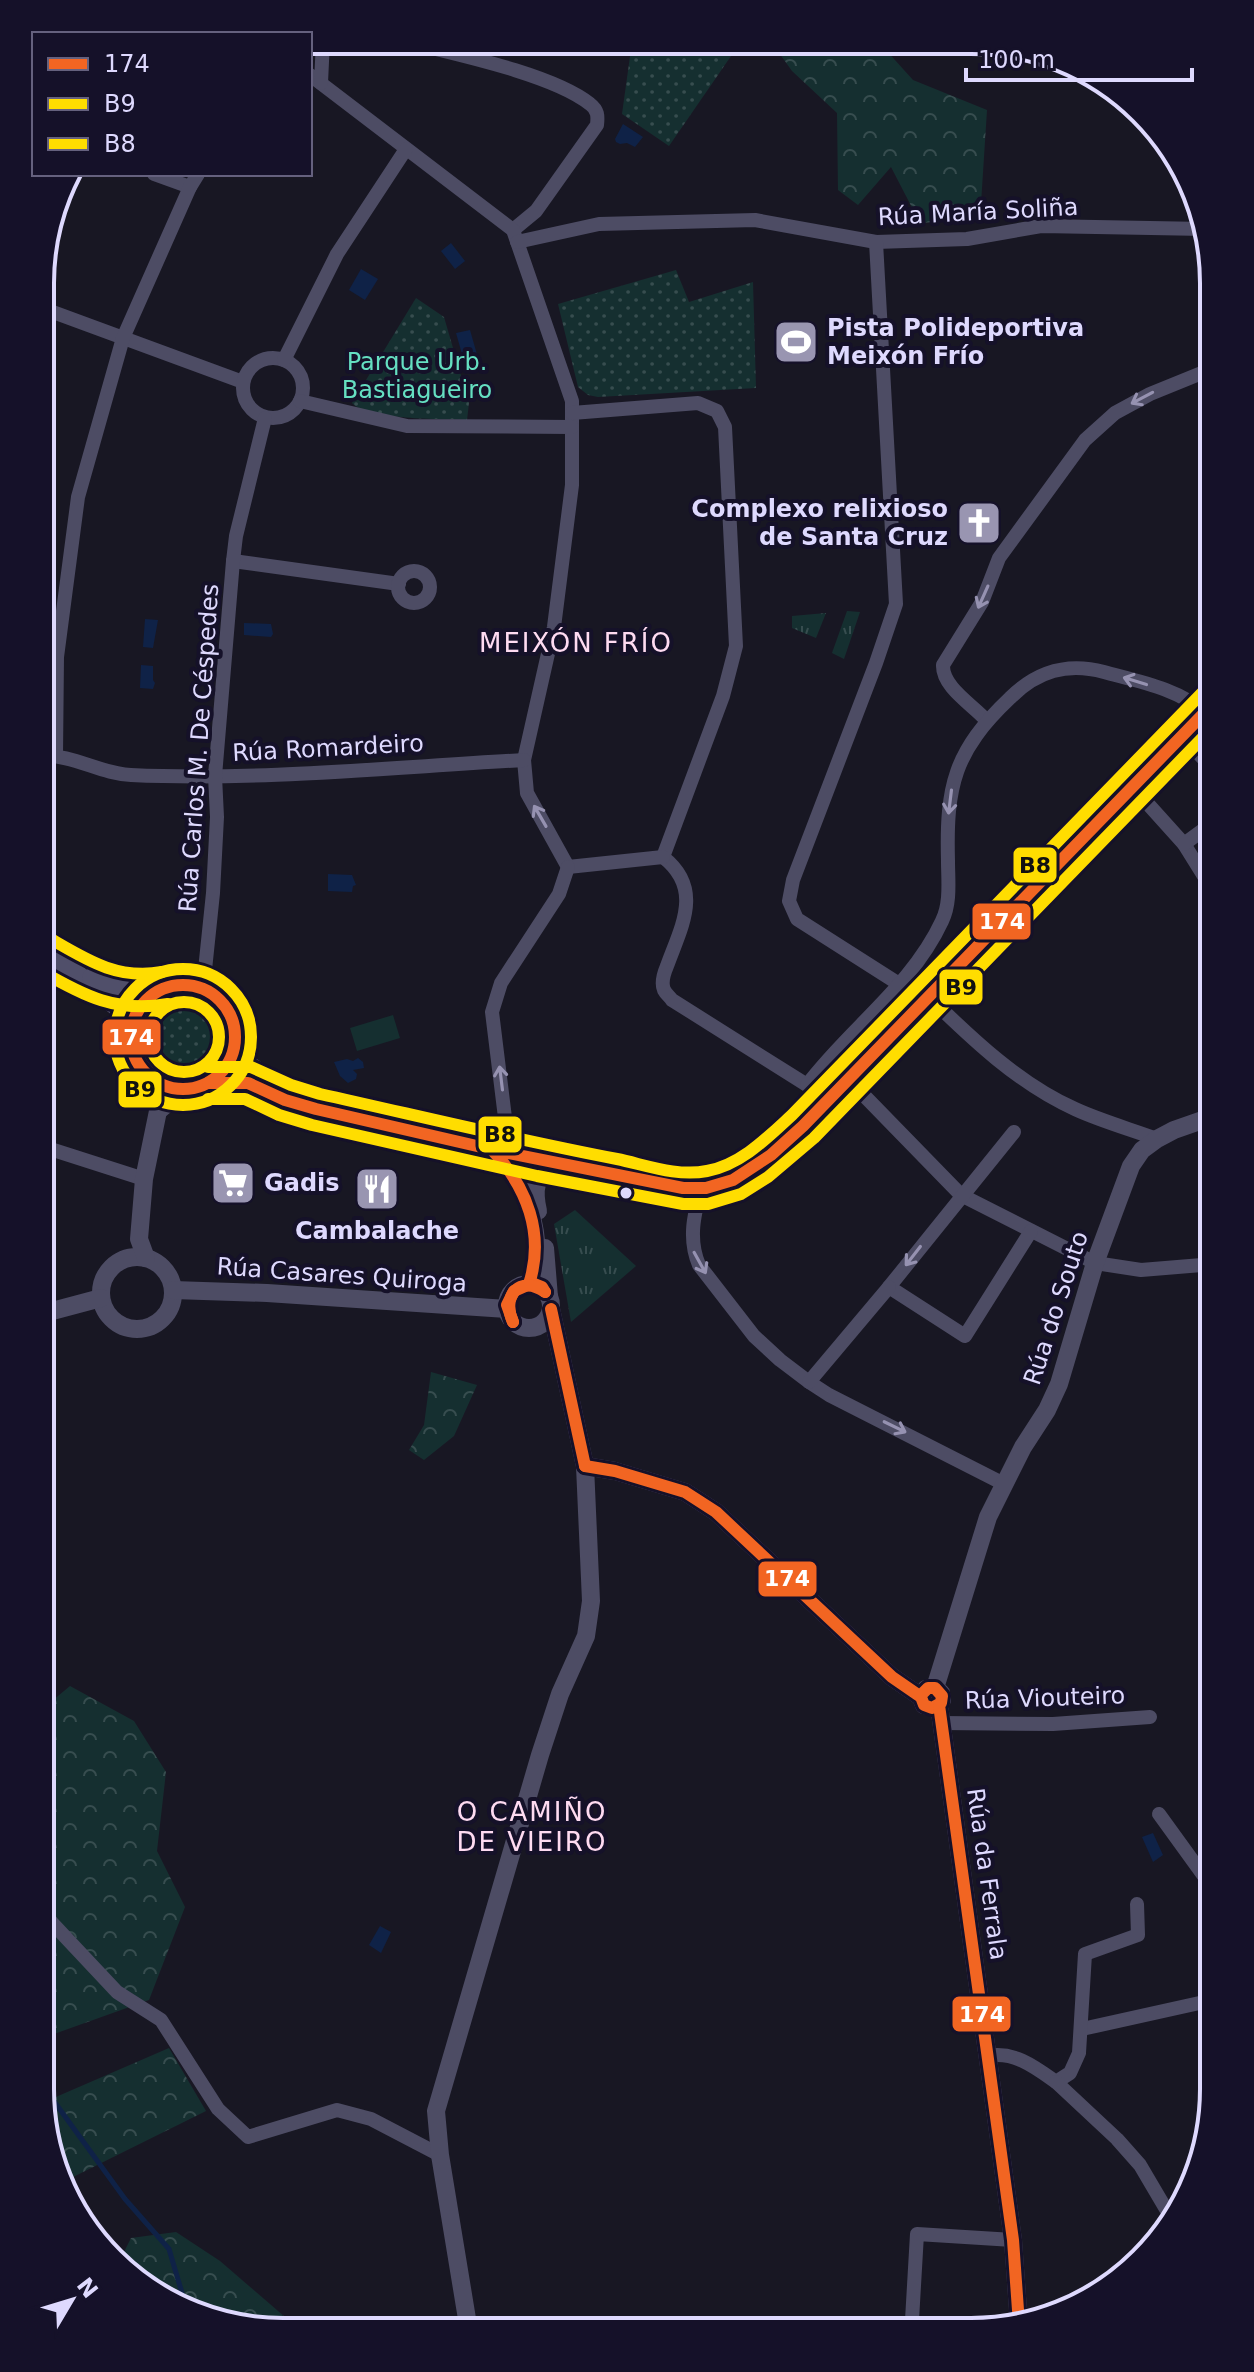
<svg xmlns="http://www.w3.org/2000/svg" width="1254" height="2372" viewBox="0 0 1254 2372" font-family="'DejaVu Sans',sans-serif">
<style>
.grass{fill:url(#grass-tufts)}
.forest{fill:url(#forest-crowns)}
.park{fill:url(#park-dots)}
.pitch{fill:#152f30}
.water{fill:#0f2247}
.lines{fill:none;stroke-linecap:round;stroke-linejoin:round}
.stream{stroke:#0f2247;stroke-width:5}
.minor{stroke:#4d4c64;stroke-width:14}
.tertiary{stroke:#4d4c64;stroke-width:18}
.secondary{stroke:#504f6a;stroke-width:20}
.bus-1-casing{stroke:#151129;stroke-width:18}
.bus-2-casing{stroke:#151129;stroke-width:18}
.bus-3-casing{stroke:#151129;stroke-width:18}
.bus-1{stroke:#f26522;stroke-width:12}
.bus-2{stroke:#fd0;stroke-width:12}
.bus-3{stroke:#fd0;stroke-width:12}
.oneway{stroke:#9692b1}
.bus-dot{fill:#ded9fe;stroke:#151129;stroke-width:3}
.labels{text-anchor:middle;stroke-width:8;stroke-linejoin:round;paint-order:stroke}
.street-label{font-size:24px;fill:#ded9fe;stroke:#151129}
.poi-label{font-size:24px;font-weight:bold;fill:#ded9fe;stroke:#151129;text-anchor:start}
.park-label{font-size:24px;fill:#65dfc2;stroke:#151129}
.neighbourhood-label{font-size:26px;letter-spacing:2px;fill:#fedbf1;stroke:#151129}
.rim{fill:none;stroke:#ded9fe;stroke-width:4}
.line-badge{stroke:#151129;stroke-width:3}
.badge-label{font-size:22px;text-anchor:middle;font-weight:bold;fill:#fff}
.pale-badge-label{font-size:22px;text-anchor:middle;font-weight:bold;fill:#111}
</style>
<defs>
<pattern id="grass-tufts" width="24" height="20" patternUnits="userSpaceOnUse" patternTransform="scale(2)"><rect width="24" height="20" fill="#152f30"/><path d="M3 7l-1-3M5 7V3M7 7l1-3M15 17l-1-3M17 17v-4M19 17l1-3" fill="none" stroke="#374d4f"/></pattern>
<pattern id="forest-crowns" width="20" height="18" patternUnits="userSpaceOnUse" patternTransform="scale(2)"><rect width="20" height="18" fill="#152f30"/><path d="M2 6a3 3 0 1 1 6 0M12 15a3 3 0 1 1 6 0" fill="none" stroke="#374d4f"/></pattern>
<pattern id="park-dots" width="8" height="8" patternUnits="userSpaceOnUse" patternTransform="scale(2)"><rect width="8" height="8" fill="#152f30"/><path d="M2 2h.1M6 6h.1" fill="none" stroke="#374d4f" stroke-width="1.8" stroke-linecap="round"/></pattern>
</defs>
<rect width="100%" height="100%" fill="#181723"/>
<g class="grass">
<polygon points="847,611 860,612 844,659 832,653"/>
<polygon points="826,613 816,638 792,628 792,616"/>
<polygon points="575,1210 636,1266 571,1322 554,1224"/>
</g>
<g class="forest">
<polygon points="772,43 877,44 885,49 913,80 987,110 980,219 920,223 891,167 858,205 838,190 837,113 792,71"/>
<polygon points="431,1372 477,1385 454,1436 424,1460 409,1450 424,1425"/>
<polygon points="70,1686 134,1721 166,1772 157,1851 185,1907 149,2000 40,2039 40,1711"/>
<polygon points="169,2048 206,2111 63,2182 53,2167 42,2103"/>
<polygon points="176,2232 220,2261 300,2330 251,2330 176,2307 123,2272 118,2264 131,2238"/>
</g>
<g class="park">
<polygon points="632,42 740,43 669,146 622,114"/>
<polygon points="676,270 689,302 753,282 756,388 598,397 588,395 578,387 558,304"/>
<path d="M416 298 444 317 469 403 467 420C443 419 366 420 352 403Z"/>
<circle cx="184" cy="1036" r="42"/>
</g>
<polygon class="pitch" points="393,1015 400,1038 357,1051 350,1028"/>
<g class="water">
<polygon points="623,124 643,137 635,147 627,143 620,144 616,142 615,139"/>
<polygon points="451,243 465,261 455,269 441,251"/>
<polygon points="361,269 378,279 365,300 349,290"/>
<polygon points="470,330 478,358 464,361 456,333"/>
<polygon points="145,619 158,620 153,648 143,647"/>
<polygon points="244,623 271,624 273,634 271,637 244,635"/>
<polygon points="141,665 153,666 153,680 155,683 153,689 140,688"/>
<polygon points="328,874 352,875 356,885 353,886 352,892 328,891"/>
<polygon points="358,1058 363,1062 364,1068 353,1070 357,1074 356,1079 348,1083 340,1076 334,1062 347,1059 353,1061"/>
<polygon points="1153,1833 1163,1855 1153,1862 1142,1837"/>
<polygon points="380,1926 391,1932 381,1953 369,1945"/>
</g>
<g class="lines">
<polyline class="stream" points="40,2082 125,2199 169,2249 187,2310"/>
<g class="minor">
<path d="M403 41C451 53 553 74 590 104 598 110 598 116 597 125L536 211 513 230"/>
<polyline points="310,75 513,230 572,401 572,485 554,627 524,760 527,793 568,867"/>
<polyline points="321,83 323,40"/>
<polyline points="154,174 190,187"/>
<polyline points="517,242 599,224 755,220 876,242 967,239 1041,226 1205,229"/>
<polyline points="876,242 896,604 876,663 793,880 789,901 797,919 899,984"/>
<polyline points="42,308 243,382"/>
<circle cx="273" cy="388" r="30"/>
<polyline points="284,360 337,254 406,149"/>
<polyline points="300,401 407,426 572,427"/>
<path d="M572 413 698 403 717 411 725 427 736 646 723 696 663 857C704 889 681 927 667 966 664 973 661 983 664 990 666 994 670 997 672 1000L807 1085 824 1104"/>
<polyline points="233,561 399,584"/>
<circle cx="414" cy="587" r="16"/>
<path d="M986 720C973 705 942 687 943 665L982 602 999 558 1085 440 1115 413 1150 394 1214 368"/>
<polyline points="1182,736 1214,770"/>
<polyline points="56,755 57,657 78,497 123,338 190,187 198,174"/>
<path d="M41 756C73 754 100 774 131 775 259 781 395 767 524 760"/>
<polyline points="1148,804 1184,844 1212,889"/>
<polyline points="1184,844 1214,822"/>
<polyline points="568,867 663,857"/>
<polyline points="203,989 213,893 217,817 215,776 233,561 236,536 265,418"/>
<path d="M928 996C972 1039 1019 1084 1075 1109 1101 1121 1130 1129 1157 1139"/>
<polyline points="848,1079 961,1195 1095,1263 1141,1270 1214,1264"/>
<path d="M807 1085C849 1029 912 986 942 921 951 903 948 880 948 861 946 786 954 751 1010 698 1037 671 1067 662 1104 672 1137 681 1180 689 1205 713"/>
<polyline points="1014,1132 889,1287 965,1336 1031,1231"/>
<polyline points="41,1146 144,1179"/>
<polyline points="514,1155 507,1134 492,1012 501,983 559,894 568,867"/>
<path d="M701 1188C694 1215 688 1239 699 1265L754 1336 780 1360 809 1382 829 1395 1004 1484"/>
<polyline points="809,1382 889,1287"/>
<polyline points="941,1723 1053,1724 1150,1717"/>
<polyline points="1159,1814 1214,1890"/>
<polyline points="40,1910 117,1992 161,2020 218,2109 248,2137 337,2110 371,2119 440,2155"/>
<polyline points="1082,2029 1213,2000"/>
<path d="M988 2056C1014 2051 1035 2067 1056 2082L1070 2073 1079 2053 1085 1954 1138 1935 1137 1904"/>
<polyline points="1056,2082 1117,2139 1140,2165 1173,2221"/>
<polyline points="901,2332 912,2320 917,2234 1013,2240"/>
</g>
<g class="tertiary">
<polyline points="158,1111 185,1089"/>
<path d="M492 1150C526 1180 548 1241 529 1284"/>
<path d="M538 1211C533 1189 535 1176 554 1163"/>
<polyline points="545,1248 549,1297"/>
<circle cx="137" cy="1293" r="36"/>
<polyline points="146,1258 139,1239 144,1179 158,1111 154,1080"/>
<circle cx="529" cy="1306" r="22"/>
<polyline points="173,1290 267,1293 507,1309"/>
<polyline points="41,1314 101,1298"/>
<polyline points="585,1466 615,1471 685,1492 716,1512 892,1677 921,1697 924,1705 936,1707 942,1700 941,1693 935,1688 926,1689 921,1697"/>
<polyline points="935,1688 988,1517 1023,1447 1047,1410 1059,1384 1095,1263 1131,1166 1142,1150 1157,1139 1174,1130 1214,1116"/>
<polyline points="939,1705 1013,2240 1019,2324"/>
<polyline points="469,2331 440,2155 436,2111 540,1755 560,1694 586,1636 591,1601 585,1466 551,1309"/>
</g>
<g class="secondary">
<polyline points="41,952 70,969 128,1015 133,1022"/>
<path d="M92 978C120 988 131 995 161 989"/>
<circle cx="183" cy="1037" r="52"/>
<polyline points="233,1050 241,1060 275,1084"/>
<path d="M208 1083H248L285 1100 316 1109C416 1132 515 1157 615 1175 643 1180 677 1192 706 1188 743 1183 777 1151 803 1126L1214 703"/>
</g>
<g class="bus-1-casing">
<g id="bus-1">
<circle cx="183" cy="1037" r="52"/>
<polyline points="208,1083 248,1083 285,1100 316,1109 503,1152 683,1188 706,1188 733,1180 771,1155 803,1126 1214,703"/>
<path d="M492 1150C527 1187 545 1234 529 1284"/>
<polyline points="551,1309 585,1466"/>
<polyline points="513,1322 507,1305 514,1291 532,1283 542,1287 545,1292"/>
<path d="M513 1322C501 1296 520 1274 545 1292"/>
<polyline points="585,1466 615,1471 685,1492 716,1512 892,1677 921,1697 924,1705 932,1708 941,1703 942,1696 935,1688 928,1688 923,1693"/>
<polyline points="939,1705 1013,2240 1019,2324"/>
</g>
</g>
<g class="bus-2-casing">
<g id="bus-2">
<circle cx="183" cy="1037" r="68"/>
<path d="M41 971C84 996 117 1013 168 1004"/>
<polyline points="208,1099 245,1099 279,1115 312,1125 537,1176 683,1204 708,1204 741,1194 768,1177 814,1138 1214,726"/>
</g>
</g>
<g class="bus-3-casing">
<g id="bus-3">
<path d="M49 938C87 960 117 980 162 972"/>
<circle cx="184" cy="1037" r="35"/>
<path d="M208 1067H251L291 1085 320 1094C419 1116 517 1140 617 1159 646 1165 677 1177 707 1171 741 1165 768 1137 792 1115L1203 692"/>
</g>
</g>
<use href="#bus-1" class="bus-1"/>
<use href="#bus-2" class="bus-2"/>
<use href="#bus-3" class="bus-3"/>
</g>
<defs><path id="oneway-shaft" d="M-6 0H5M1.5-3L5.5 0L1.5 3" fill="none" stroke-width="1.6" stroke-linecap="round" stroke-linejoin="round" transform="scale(2)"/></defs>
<g class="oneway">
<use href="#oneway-shaft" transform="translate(1142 398) rotate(152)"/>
<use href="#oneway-shaft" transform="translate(983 597) rotate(114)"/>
<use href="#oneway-shaft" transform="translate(1135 681) rotate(-163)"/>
<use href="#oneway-shaft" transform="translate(950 802) rotate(97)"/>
<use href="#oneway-shaft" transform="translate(540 816) rotate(-120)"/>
<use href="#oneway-shaft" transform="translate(501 1078) rotate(-97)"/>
<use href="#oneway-shaft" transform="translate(913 1256) rotate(128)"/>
<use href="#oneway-shaft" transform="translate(700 1263) rotate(61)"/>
<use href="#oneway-shaft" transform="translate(895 1427) rotate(26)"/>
</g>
<defs>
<g id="stadium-square" transform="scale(2.3)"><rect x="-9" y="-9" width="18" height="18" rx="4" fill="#9995b1" stroke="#151129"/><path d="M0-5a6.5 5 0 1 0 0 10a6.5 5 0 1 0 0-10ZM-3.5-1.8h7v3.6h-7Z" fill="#fff"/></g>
<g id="church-square" transform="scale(2.3)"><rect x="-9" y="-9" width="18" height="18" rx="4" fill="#9995b1" stroke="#151129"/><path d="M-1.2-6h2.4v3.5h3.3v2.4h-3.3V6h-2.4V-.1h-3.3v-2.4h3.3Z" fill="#fff"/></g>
<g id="supermarket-square" transform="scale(2.3)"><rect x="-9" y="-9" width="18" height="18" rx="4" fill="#9995b1" stroke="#151129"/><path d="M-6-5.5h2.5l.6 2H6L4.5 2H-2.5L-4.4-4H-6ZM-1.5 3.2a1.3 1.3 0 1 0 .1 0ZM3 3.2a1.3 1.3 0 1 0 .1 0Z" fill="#fff"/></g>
<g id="restaurant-square" transform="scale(2.3)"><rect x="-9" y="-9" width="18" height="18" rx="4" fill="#9995b1" stroke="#151129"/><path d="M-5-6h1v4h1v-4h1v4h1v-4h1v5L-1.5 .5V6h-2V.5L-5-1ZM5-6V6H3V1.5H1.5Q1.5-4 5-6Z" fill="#fff"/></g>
</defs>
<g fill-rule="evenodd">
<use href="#stadium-square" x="796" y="342"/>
<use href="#church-square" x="979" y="523"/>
<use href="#supermarket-square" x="233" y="1183"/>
<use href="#restaurant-square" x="377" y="1189"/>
</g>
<circle class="bus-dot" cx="626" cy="1193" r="7"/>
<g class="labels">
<g class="street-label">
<text transform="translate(978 212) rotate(-3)" y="8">Rúa María Soliña</text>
<text transform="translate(199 748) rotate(-86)" y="8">Rúa Carlos M. De Céspedes</text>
<text transform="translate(328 748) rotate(-3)" y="8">Rúa Romardeiro</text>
<text transform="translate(342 1275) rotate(4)" y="8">Rúa Casares Quiroga</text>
<text transform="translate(1056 1308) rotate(-72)" y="8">Rúa do Souto</text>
<text transform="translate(1045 1698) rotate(-2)" y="8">Rúa Viouteiro</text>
<text transform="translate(987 1874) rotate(82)" y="8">Rúa da Ferrala</text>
</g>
<g class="poi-label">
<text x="827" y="336">Pista Polideportiva<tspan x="827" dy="28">Meixón Frío</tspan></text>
<text x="948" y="517" text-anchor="end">Complexo relixioso<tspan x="948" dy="28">de Santa Cruz</tspan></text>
<text x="264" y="1191">Gadis</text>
<text x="377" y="1239" text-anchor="middle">Cambalache</text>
</g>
<g class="park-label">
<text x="417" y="370">Parque Urb.<tspan x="417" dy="28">Bastiagueiro</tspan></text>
</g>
<g class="neighbourhood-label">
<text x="576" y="652">MEIXÓN FRÍO</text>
<text x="532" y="1821">O CAMIÑO<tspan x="532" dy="30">DE VIEIRO</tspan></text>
</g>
</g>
<path d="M0 0H1254V2372H0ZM283 54H971A229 229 0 0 1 1200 283V2089A229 229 0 0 1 971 2318H283A229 229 0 0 1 54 2089V283A229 229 0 0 1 283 54Z" fill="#151129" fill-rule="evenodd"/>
<path class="rim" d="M283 54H971A229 229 0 0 1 1200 283V2089A229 229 0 0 1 971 2318H283A229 229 0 0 1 54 2089V283A229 229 0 0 1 283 54Z"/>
<g class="line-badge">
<rect x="1012" y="846" width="46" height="38" rx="8" fill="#fd0"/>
<rect x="971" y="902" width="61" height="39" rx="8" fill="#f26522"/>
<rect x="938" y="968" width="46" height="38" rx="8" fill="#fd0"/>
<rect x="101" y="1018" width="61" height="38" rx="8" fill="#f26522"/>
<rect x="117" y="1070" width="46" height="39" rx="8" fill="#fd0"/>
<rect x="477" y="1115" width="46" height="39" rx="8" fill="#fd0"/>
<rect x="757" y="1560" width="61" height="38" rx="8" fill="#f26522"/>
<rect x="951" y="1995" width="61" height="38" rx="8" fill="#f26522"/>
</g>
<g class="badge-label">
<text x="1002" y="929">174</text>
<text x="131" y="1045">174</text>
<text x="787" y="1586">174</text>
<text x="982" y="2022">174</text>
</g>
<g class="pale-badge-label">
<text x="1035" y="873">B8</text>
<text x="961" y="995">B9</text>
<text x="140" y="1097">B9</text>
<text x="500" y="1142">B8</text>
</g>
<rect x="32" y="32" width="280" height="144" fill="#151129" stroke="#65617e" stroke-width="2"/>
<rect x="48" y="58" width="40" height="12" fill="#f26522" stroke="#65617e" stroke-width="2"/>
<text x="104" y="72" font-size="24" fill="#ded9fe">174</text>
<rect x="48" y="98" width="40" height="12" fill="#ffdd00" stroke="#65617e" stroke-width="2"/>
<text x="104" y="112" font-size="24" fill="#ded9fe">B9</text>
<rect x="48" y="138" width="40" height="12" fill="#ffdd00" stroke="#65617e" stroke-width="2"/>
<text x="104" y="152" font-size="24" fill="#ded9fe">B8</text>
<g transform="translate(72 2300) rotate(52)" stroke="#151129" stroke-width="6" paint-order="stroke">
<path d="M0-6L14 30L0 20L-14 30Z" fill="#ded9fe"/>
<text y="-12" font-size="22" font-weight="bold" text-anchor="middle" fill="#ded9fe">N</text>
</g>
<path d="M966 68v12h226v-12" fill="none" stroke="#ded9fe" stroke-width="4"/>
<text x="978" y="68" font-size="24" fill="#ded9fe" stroke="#151129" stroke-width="6" paint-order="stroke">100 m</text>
</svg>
